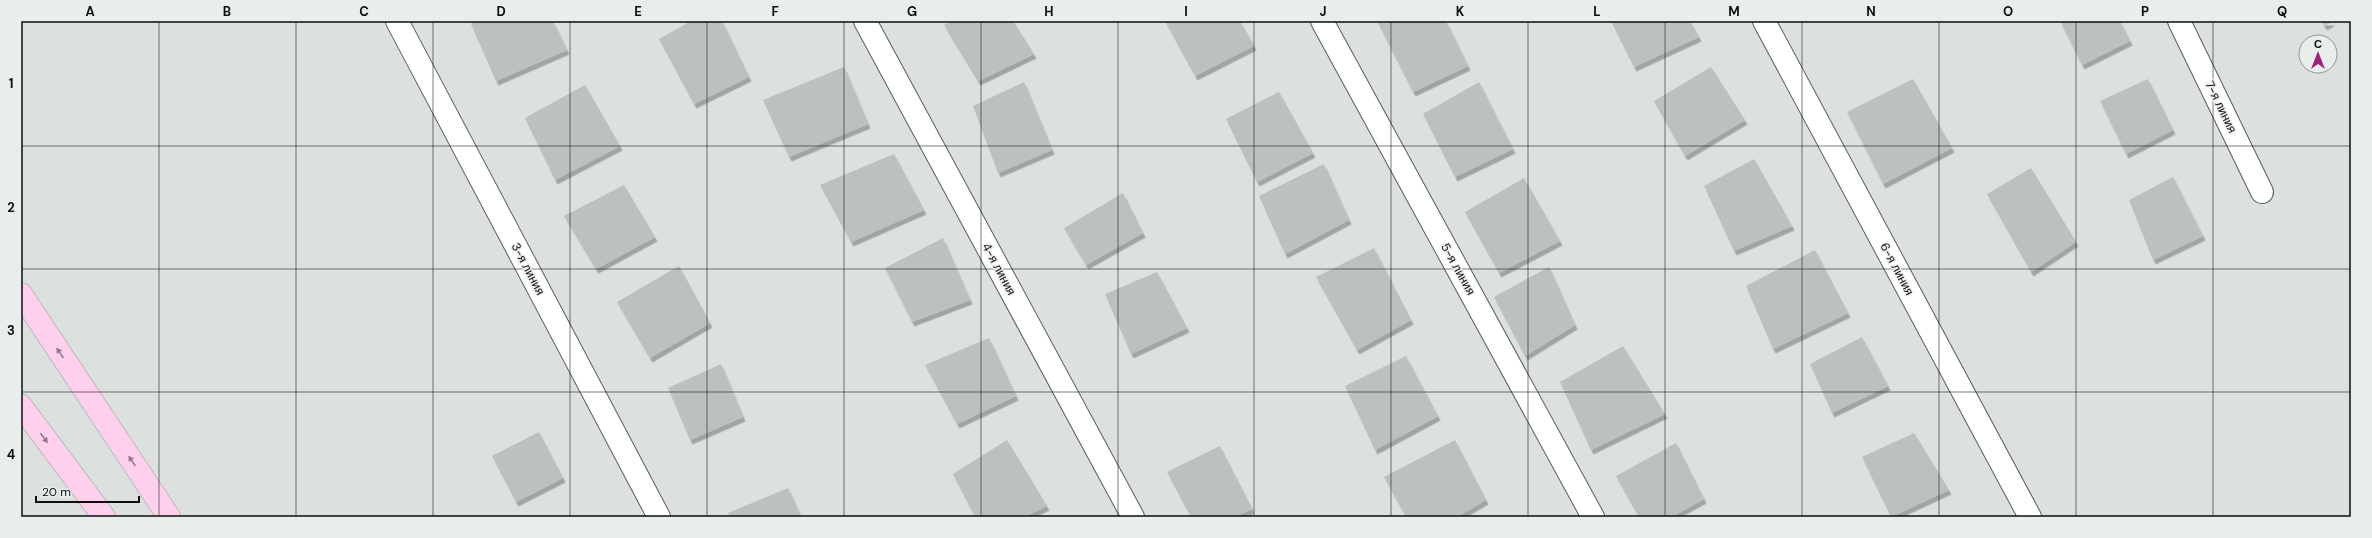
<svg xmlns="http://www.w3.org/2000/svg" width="2372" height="538" viewBox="0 0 2372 538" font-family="'DM Sans',sans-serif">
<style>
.building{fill:#bcc0be;filter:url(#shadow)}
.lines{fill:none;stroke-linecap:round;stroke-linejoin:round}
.minor-casing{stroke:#595c5b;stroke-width:24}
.major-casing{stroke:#bbbcbc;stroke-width:24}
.minor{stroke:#fff;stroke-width:22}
.major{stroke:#ffd0ed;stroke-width:22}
.oneway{fill:#927989}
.grid{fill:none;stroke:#0d0e0e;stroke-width:1;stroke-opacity:0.55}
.labels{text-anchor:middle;stroke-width:3;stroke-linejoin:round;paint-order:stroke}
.street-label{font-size:12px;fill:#0d0e0e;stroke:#e9edec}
.neatline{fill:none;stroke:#0d0e0e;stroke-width:1.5}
.grid-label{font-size:13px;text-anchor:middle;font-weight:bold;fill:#0d0e0e}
</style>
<defs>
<filter id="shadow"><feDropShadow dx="2.5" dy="4.5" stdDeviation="0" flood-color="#0004"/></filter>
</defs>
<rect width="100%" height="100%" fill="#dce0df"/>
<g class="building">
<polygon points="476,21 553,21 567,50 496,81 471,24"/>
<polygon points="691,21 722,21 749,77 694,104 659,39"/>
<polygon points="952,21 1013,21 1034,54 978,81 944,25"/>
<polygon points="1165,21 1240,21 1254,46 1195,76"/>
<polygon points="1377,21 1446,21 1468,66 1413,92"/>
<polygon points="1611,21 1690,21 1699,37 1634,67"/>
<polygon points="2060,21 2120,21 2130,41 2082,65"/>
<polygon points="2321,21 2333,21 2325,26"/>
<polygon points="844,67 868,124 789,157 763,100"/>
<polygon points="1711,67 1745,120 1685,156 1654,101"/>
<polygon points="1913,79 1952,148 1883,184 1847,112"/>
<polygon points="2148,79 2173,130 2126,154 2100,101"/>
<polygon points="1024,82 1052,150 998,173 973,106"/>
<polygon points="1479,82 1513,149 1455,177 1423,114"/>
<polygon points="585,85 620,146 555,180 525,118"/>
<polygon points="1279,92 1313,153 1257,182 1226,119"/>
<polygon points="894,154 924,210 851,242 820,185"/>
<polygon points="1754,159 1792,226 1734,251 1704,186"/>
<polygon points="1324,164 1349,220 1285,254 1259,196"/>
<polygon points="2031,168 2076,242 2031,272 1987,194"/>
<polygon points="2173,177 2203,236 2153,260 2129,200"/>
<polygon points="1524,178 1560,241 1499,273 1465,212"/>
<polygon points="624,185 655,237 596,269 564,216"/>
<polygon points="1123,193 1143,233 1086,265 1064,228"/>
<polygon points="943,238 970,300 912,322 885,268"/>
<polygon points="1374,248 1411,320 1357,350 1316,277"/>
<polygon points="1815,250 1848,313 1773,349 1746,286"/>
<polygon points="679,266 710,323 650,358 617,302"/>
<polygon points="1549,267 1575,325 1525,356 1494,297"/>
<polygon points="1157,272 1187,328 1131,354 1105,294"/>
<polygon points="1862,337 1888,386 1832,413 1810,364"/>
<polygon points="989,338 1016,396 957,424 925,365"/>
<polygon points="1623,346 1665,414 1591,450 1560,382"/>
<polygon points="1406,356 1438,416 1375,450 1345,386"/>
<polygon points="721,364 743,417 690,440 668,388"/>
<polygon points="539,432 563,478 516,502 492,456"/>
<polygon points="1914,433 1949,490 1891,517 1862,457"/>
<polygon points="1007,440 1047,506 1024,517 975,517 953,474"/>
<polygon points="1455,440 1486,500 1457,517 1406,517 1384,477"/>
<polygon points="1676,443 1704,499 1671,517 1639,517 1616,476"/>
<polygon points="1220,446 1252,509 1235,517 1191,517 1167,472"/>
<polygon points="788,488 801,517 730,517 728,513"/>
</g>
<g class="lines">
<g class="minor-casing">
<g id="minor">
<polyline points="397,21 659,517"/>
<polyline points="865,21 1133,517"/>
<polyline points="1322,21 1593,517"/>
<polyline points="1764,21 2030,517"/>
<polyline points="2179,21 2262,192"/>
</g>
</g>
<g class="major-casing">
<g id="major">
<polyline points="21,294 169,517"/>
<polyline points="21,406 104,517"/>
</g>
</g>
<use href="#minor" class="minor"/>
<use href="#major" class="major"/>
</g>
<defs><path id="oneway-solid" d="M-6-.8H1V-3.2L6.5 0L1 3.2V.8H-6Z"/></defs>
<g class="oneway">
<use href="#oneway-solid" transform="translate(60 353) rotate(-124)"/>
<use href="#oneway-solid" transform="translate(44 438) rotate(53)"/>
<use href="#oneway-solid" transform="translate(132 461) rotate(-124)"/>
</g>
<path class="grid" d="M159 21V517M296 21V517M433 21V517M570 21V517M707 21V517M844 21V517M981 21V517M1118 21V517M1254 21V517M1391 21V517M1528 21V517M1665 21V517M1802 21V517M1939 21V517M2076 21V517M2213 21V517M21 146H2351M21 269H2351M21 392H2351"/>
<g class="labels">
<g class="street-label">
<text transform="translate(2221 107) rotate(64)" y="4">7-я линия</text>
<text transform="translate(528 269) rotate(62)" y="4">3-я линия</text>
<text transform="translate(999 269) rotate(62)" y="4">4-я линия</text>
<text transform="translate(1458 269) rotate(61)" y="4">5-я линия</text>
<text transform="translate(1897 269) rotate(62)" y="4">6-я линия</text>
</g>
</g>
<rect width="2372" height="538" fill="none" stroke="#e9edec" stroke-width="44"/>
<g transform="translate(2318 54)"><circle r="19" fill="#e9edec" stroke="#919493"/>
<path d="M0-3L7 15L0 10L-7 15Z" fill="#9c227a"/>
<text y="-6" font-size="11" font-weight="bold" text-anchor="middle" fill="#0d0e0e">С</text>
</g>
<path d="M36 496v6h103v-6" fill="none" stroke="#0d0e0e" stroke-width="2"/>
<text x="42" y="496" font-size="12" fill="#0d0e0e" stroke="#e9edec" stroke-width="3" paint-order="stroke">20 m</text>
<rect x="22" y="22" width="2328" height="494" class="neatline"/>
<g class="grid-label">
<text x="90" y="16">A</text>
<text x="227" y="16">B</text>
<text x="364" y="16">C</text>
<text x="501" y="16">D</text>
<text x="638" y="16">E</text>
<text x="775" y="16">F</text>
<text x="912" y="16">G</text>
<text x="1049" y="16">H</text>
<text x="1186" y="16">I</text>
<text x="1323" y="16">J</text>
<text x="1460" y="16">K</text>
<text x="1597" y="16">L</text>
<text x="1734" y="16">M</text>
<text x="1871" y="16">N</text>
<text x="2008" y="16">O</text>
<text x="2145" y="16">P</text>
<text x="2282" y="16">Q</text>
<text x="11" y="88">1</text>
<text x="11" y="212">2</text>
<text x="11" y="335">3</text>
<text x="11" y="459">4</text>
</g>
</svg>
